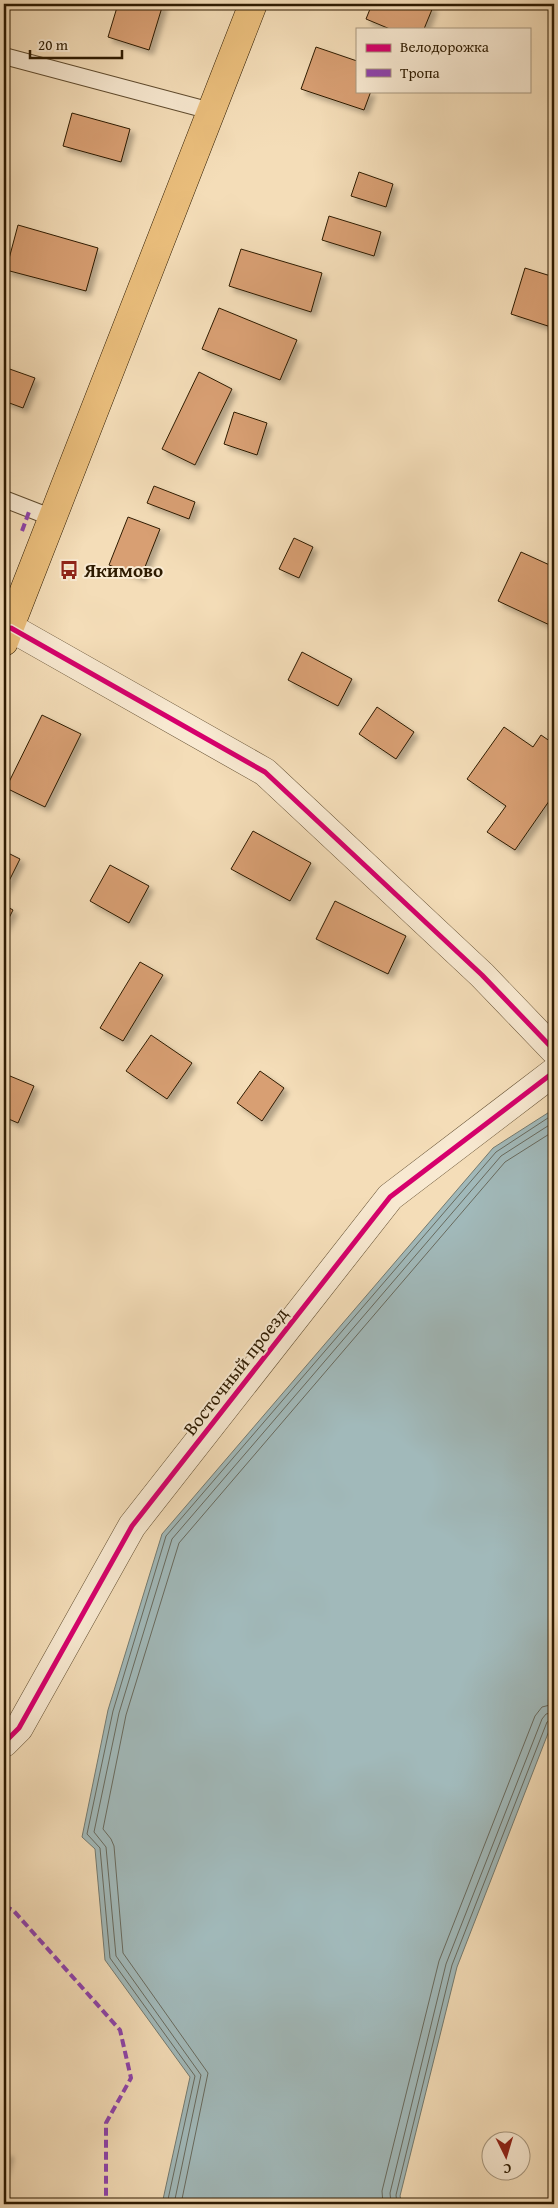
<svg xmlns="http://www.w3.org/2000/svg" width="558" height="2208" viewBox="0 0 558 2208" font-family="'Gentium Book Plus',serif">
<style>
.water{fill:#a1b9ba;stroke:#737a70}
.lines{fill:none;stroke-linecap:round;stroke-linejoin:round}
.shore{stroke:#686a5e;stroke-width:1}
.building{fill:#d89f73;stroke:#2e1b01;filter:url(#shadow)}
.lane-casing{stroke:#604c2f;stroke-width:18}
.street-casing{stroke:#604c2f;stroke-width:29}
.primary-casing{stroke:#2e1b01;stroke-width:29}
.lane{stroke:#f8e9d1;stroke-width:16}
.street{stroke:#f8e9d1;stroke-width:28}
.primary{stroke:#eabe7c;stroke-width:28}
.quiet{stroke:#8e44ad;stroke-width:4;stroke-dasharray:8 4;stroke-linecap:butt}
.cycleway-casing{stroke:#f8e9d1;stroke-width:8}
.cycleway{stroke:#d6006c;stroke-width:5}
.labels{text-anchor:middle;stroke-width:4;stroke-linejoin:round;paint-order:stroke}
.poi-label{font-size:19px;font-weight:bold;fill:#2e1b01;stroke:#f8e9d1;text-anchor:start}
.street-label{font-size:19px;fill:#2e1b01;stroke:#f8e9d1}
</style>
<defs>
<filter id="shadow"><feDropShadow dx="4.5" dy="4.5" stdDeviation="2.5" flood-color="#0004"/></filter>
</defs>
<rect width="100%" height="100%" fill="#f4ddb8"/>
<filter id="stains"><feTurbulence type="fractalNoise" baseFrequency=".004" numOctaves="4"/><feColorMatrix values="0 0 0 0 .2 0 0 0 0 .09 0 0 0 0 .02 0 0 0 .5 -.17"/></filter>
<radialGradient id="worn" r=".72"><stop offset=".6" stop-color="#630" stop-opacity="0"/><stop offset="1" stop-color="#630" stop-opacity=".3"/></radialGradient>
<polygon class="water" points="554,1109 554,1718 457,1967 400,2196 402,2204 162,2204 190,2077 105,1960 95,1849 82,1837 108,1710 162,1534 493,1148"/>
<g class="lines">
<g class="shore">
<polyline points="167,2204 195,2076 110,1958 100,1848 87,1834 113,1711 166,1536 496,1152 554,1114"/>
<polyline points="174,2204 201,2075 116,1956 106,1847 94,1832 119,1713 172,1539 501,1156 554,1122"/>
<polyline points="181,2204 208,2073 123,1953 114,1846 111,1839 103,1829 126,1715 179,1543 505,1162 554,1131"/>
<polyline points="383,2204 382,2191 439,1961 535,1716 542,1707 554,1704"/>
<polyline points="391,2204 390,2193 446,1964 542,1719 546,1714 554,1712"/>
<polyline points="397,2204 396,2195 452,1965 547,1722 554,1718"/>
</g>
</g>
<g class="building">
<polygon points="118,4 163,4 149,50 108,37"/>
<polygon points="372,4 425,4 433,7 424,29 390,29 366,19"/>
<polygon points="316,47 357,61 357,91 371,91 364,110 301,89"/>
<polygon points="72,113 130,129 121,162 63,146"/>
<polygon points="359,172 393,184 386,207 351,196"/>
<polygon points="329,216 381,232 374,256 322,240"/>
<polygon points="18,225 98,248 86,291 6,270"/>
<polygon points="241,249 322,273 311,312 229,286"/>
<polygon points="525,268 554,277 554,328 511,314"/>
<polygon points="219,308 297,340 280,380 202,349"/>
<polygon points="4,367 35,378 23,408 4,401"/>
<polygon points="199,372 232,389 195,465 162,449"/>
<polygon points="234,412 267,423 257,455 224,444"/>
<polygon points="154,486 195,502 189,519 147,503"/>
<polygon points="128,517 160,529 141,577 109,565"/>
<polygon points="294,538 313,547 299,578 279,569"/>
<polygon points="521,552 554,567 554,627 498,601"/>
<polygon points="302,652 352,679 338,706 288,680"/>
<polygon points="377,707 414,732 396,759 359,734"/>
<polygon points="42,715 81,734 45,807 6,788"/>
<polygon points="504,727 533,747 541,735 554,744 554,794 515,850 487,832 506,806 467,779"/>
<polygon points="253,831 311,863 290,901 231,869"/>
<polygon points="4,851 20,859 4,891"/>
<polygon points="110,865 149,886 129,923 90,901"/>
<polygon points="335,901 406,936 388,974 316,939"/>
<polygon points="4,905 13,910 4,928"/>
<polygon points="140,962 163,975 123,1041 100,1028"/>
<polygon points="151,1035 192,1063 167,1099 126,1071"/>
<polygon points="260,1071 284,1088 262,1121 237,1103"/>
<polygon points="10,1076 34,1086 18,1123 4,1117 4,1089"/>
<polygon points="4,2152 9,2153 4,2173"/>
</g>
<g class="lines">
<g class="lane-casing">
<g id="lane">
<polyline points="4,56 211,111"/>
<polyline points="4,499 53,518"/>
</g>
</g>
<g class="street-casing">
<g id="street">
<polyline points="11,628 265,772 482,975 554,1050"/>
<polyline points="4,1743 19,1728 132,1526 390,1197 554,1072"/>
</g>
</g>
<g class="primary-casing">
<polyline id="primary" points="4,642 253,4"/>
</g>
<use href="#lane" class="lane"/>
<use href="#street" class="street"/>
<use href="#primary" class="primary"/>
<g class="quiet">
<polyline points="22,531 30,509"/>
<polyline points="4,1906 13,1910 120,2030 131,2078 106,2123 106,2204"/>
</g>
<g class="cycleway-casing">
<g id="cycleway">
<polyline points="11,628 265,772 482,975 554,1050"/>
<polyline points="4,1743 19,1728 132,1526 390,1197 554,1072"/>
</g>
</g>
<use href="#cycleway" class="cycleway"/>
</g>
<defs>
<g id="bus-bare" transform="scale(1.5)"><path d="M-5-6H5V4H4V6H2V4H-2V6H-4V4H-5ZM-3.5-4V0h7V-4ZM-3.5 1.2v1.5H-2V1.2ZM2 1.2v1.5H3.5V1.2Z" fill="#8f2418" stroke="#f8e9d1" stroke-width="2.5" paint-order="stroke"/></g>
</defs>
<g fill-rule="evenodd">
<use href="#bus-bare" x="69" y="570"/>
</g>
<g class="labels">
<g class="poi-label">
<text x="84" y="577">Якимово</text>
</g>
<g class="street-label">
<text transform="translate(235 1371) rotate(-52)" y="7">Восточный проезд</text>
</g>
</g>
<rect width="558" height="2208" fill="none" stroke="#f4ddb8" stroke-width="20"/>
<rect x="5" y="5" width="548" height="2198" fill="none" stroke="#2e1b01" stroke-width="2.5"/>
<rect x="10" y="10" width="538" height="2188" fill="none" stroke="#2e1b01"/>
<rect x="356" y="28" width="175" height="65" fill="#f8e9d1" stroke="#a7977e"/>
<rect x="366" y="44" width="25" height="8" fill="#d6006c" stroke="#a7977e"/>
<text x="400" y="52" font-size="15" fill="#2e1b01">Велодорожка</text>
<rect x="366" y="69" width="25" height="8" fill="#8e44ad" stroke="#a7977e"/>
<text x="400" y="78" font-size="15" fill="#2e1b01">Тропа</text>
<g transform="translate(506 2156) rotate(175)"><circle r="24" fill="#f8e9d1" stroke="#a7977e"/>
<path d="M0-4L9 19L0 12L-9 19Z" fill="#8f2418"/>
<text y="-8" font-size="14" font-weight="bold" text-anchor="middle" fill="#2e1b01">С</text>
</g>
<path d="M30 50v8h92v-8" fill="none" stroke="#2e1b01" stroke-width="2.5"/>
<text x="38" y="50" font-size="15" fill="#2e1b01" stroke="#f8e9d1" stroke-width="4" paint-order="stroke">20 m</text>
<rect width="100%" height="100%" filter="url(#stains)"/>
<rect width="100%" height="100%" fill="url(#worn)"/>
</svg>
